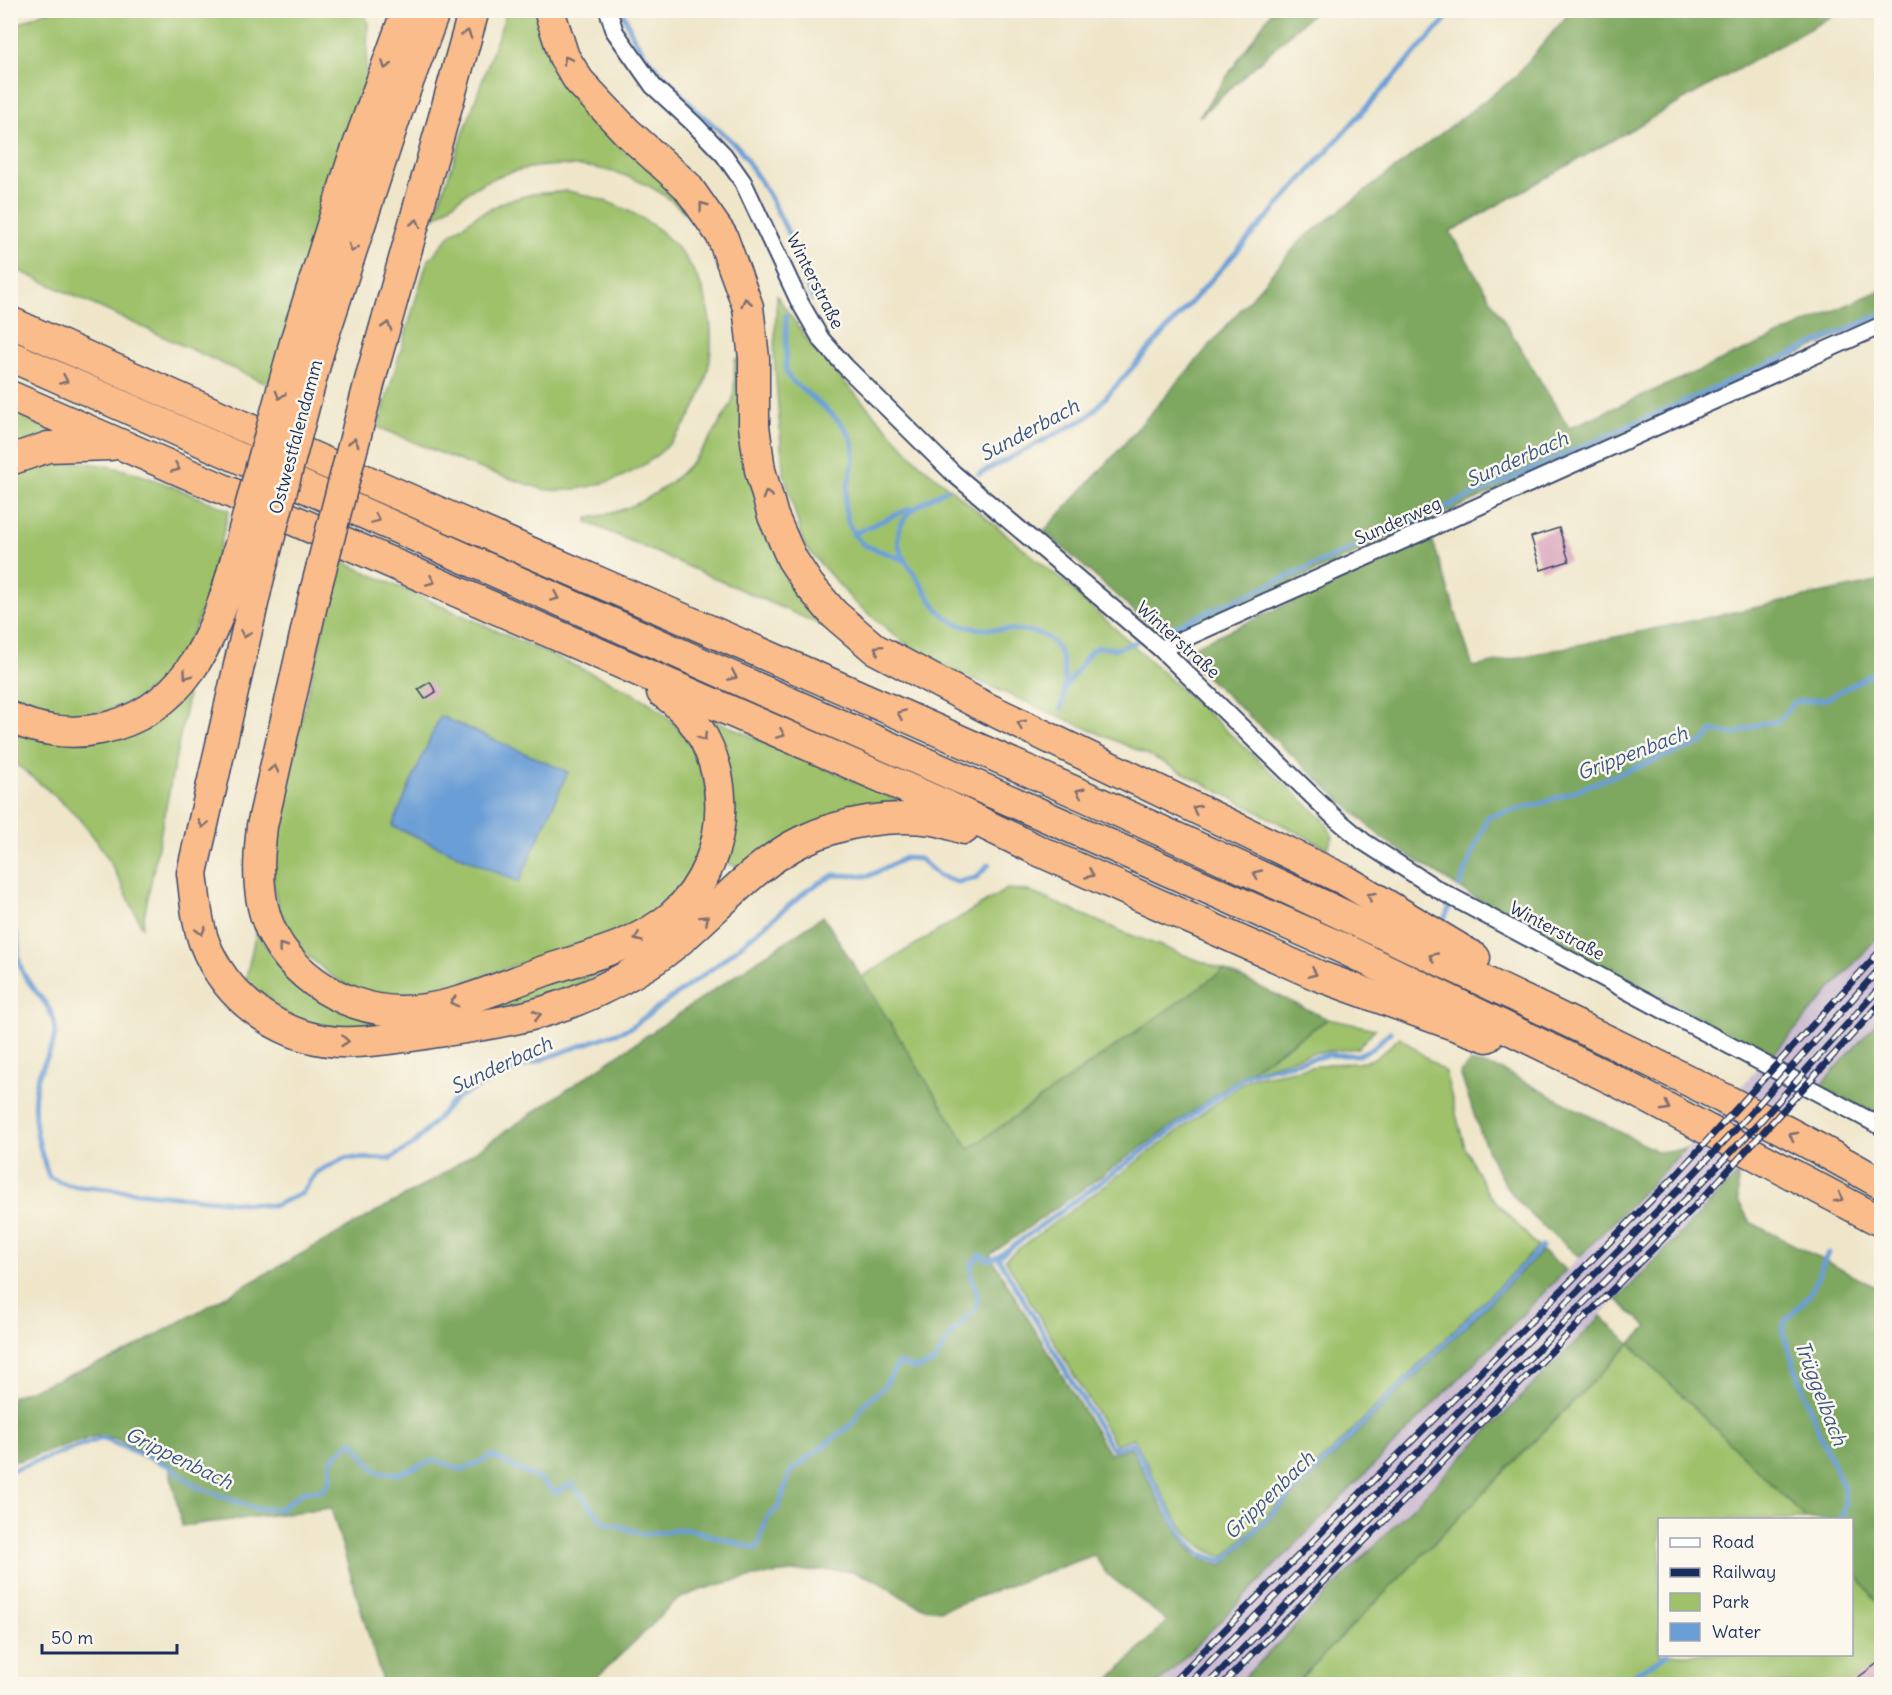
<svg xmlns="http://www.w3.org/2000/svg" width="1892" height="1695" viewBox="0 0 1892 1695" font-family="Delius,sans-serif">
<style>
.industrial{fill:#cdbed2}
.green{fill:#9ec16a;stroke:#5c7864;stroke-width:1.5}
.forest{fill:#7ea75e;stroke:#4c6b5e;stroke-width:1.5}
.water{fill:#6a9ed6;stroke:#42669a;stroke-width:1.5}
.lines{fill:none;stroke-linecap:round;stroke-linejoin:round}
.stream{stroke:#6a9ed6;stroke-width:5}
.building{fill:#d79eb8}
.street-casing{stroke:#3b4a6e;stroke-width:20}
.highway-casing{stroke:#3b4a6e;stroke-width:33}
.street{stroke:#fff;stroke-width:16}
.highway{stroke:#f9bc8a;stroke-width:30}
.rail-casing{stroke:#1b2f5e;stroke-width:7}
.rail{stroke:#fbf7ec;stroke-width:4.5;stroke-dasharray:14;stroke-linecap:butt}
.highway-bridge-casing{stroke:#3b4a6e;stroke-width:33;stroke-linecap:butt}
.highway-bridge{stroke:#f9bc8a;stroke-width:30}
.oneway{stroke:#7f6e72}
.labels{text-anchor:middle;stroke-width:5;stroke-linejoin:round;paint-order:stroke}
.street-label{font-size:18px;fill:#1b2f5e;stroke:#fbf7ec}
.water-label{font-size:20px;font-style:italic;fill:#375688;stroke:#fbf7ec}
</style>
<rect width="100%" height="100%" fill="#fbf7ec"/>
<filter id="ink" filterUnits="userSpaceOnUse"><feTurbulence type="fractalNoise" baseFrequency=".0167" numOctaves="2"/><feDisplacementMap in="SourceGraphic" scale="12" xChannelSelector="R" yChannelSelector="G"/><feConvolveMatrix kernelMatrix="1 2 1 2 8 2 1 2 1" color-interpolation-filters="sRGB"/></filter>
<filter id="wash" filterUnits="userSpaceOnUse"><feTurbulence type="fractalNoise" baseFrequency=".008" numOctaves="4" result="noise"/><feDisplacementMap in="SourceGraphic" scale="24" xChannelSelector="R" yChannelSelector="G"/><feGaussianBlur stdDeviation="1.35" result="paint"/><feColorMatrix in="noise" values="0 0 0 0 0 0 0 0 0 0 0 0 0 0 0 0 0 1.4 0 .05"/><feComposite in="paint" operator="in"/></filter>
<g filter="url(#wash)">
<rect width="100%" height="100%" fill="#efe6ca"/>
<polygon class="industrial" points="1881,933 1881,1018 1707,1207 1238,1684 1158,1684 1666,1169"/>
<g class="green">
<polygon points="46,11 364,11 368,24 366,78 269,385 11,267 10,28"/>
<path d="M507 11H538L678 194 715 253C707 242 700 229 691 219 642 163 550 151 485 182 466 191 450 207 433 219Z"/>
<path d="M568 191C607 199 645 213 673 243 748 323 706 455 603 483 586 488 566 492 549 490 539 489 528 484 518 481 470 467 424 446 378 427L427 262 449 236 476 216 506 201 533 194Z"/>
<polygon points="777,296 813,348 919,463 1063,581 1325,821 1333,837 1327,848 1153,757 957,672 906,644 854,602 804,545 783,469 774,355"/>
<path d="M744 355V426L832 630 587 522 588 518C646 510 689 475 718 426 722 418 729 410 732 402 736 390 734 373 735 360Z"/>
<polygon points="11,410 58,432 11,449"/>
<path d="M76 462C131 465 179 490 229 510 207 594 194 699 89 714 62 718 34 714 11 699V477L31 467Z"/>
<path d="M339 560 611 682C630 692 649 700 665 715 706 750 722 816 696 864 683 889 661 907 639 923L427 995 381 996 352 988 334 978 307 955 288 929 278 907 273 885 275 831Z"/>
<path d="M183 694 188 696 142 927C124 889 108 851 80 820 59 797 34 779 11 760L10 728 51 740Z"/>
<polygon points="705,716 898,800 890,806 741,868 722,862"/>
<polygon points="1007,889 1028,891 1123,932 1224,970 969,1149 860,978"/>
<polygon points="256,932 281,967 340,1011 632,954 635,958 543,1000 486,1013 356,1029 319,1026 290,1017 245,983"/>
<polygon points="1328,1019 1375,1029 1358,1048 1313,1053 1248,1072"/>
<path d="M1400 1037 1445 1072 1465 1148 1488 1193 1538 1247 1224 1557C1217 1554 1208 1552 1202 1547 1172 1524 1152 1471 1134 1438L1115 1444 1005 1259 1250 1078 1327 1064 1358 1063 1376 1058Z"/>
<polygon points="1630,1344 1807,1519 1660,1520 1660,1654 1852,1654 1852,1569 1881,1607 1881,1684 1295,1684"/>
</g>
<g class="forest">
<polygon points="1272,10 1315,11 1199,117 1272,11"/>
<polygon points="1571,11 1841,11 1450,232 1569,428 1881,290 1881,317 1170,637 1160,634 1044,531 1111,459 1301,240 1514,78"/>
<polygon points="1432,539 1473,667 1881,581 1881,933 1770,1058 1469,894 1383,839 1186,658 1188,649"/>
<path d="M823 916 969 1149 1224 970 1328 1019 1248 1072 990 1255 1109 1454 1131 1447 1163 1509 1186 1544 1199 1558 1223 1565 1542 1251 1566 1270 1158 1684H1105L1167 1621 1106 1573 1094 1555 942 1610C907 1610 890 1582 857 1573 819 1563 706 1580 675 1602 665 1609 657 1619 649 1628 629 1647 609 1666 589 1684H383L331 1508 182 1526 169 1466 114 1438 96 1436 11 1463V1397L119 1356 435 1179Z"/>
<polygon points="1881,1018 1881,1117 1819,1087"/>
<path d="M1470 1062 1500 1069 1658 1152 1685 1149 1579 1257C1554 1234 1521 1211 1503 1181 1483 1148 1473 1109 1460 1073Z"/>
<polygon points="1738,1174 1738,1200 1750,1222 1881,1290 1881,1607 1852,1569 1852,1520 1807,1519 1630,1344 1295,1684 1238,1684 1601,1316 1630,1344 1647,1327 1617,1300"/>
</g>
<polygon class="water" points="440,716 568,772 519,882 392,826"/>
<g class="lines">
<g class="stream">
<polyline points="622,10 633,37 647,58 693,107 739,148 769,195 796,248 806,271 805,282 813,299"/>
<path d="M786 315V372L790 379C807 394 840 417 850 436 864 464 834 494 850 526 853 532 857 540 863 544 876 551 892 553 906 562"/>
<polyline points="979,474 1088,417 1454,10"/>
<path d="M948 489C924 501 890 516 900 550 903 560 913 571 919 581 929 596 937 613 954 622 987 641 1054 610 1063 664 1065 681 1066 693 1061 709"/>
<polyline points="853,534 911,508"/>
<polyline points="1165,631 1882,314"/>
<polyline points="1066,686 1091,651 1098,647 1116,649 1136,642"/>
<polyline points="1459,887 1488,816 1540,804 1705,741 1712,731 1735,734 1762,723 1778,722 1794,702 1826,699 1874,673 1882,672"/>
<polyline points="1444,920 1450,906"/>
<path d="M10 923C24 941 14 953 22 971 32 992 54 1004 55 1030 56 1045 43 1063 38 1077 29 1111 38 1145 49 1177L68 1185 273 1206 301 1194 317 1172 345 1158 390 1159 414 1144 456 1098 521 1067 630 1028 717 965 809 889 834 875 869 876 905 858 920 859 939 876 958 882 976 878 989 864"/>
<polyline points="1828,1253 1810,1294 1785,1321 1782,1331 1819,1433 1844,1488 1845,1506 1841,1518"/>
<path d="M998 1257 1112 1449 1133 1443C1146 1467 1180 1540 1201 1554 1207 1557 1217 1559 1224 1561L1542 1247"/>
<polyline points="10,1471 102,1438 169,1466 195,1486 256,1509 280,1509 304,1491 322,1491 331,1479 331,1460 352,1441 377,1472 398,1474 435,1460 463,1470 492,1456 541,1480 556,1493 572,1483 602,1521 644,1534 689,1529 757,1549 767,1518 778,1508 791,1471 853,1423 864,1404 883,1388 899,1363 918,1369 935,1361 952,1333 976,1308 978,1296 972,1279 971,1265 980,1255 989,1260 998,1257 1250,1073 1328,1055 1358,1055 1373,1048 1390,1032"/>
<polyline points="1617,1684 1669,1654"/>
</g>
</g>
<g id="blocks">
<g class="building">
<polygon points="1559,528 1569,561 1541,570 1531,537"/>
<polygon points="430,682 436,692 425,699 418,689"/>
<polygon points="1882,1660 1882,1684 1849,1684"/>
</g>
</g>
</g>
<g filter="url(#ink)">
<use href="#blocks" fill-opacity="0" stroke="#3b4a6e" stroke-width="1.5"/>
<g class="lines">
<g class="street-casing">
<g id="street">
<polyline points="608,10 615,32 653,86 693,123 724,155 743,182 799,301 821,339 845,366 953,473 1161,649 1333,816 1364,842 1437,889 1882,1127"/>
<polyline points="1161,649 1882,325"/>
</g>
</g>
<g class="highway-casing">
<g id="highway">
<polyline points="549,10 564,57 579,81 627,132 687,186 722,236 748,307 754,358 754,426 760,470 773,516 792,559 809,585 834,614 875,649 985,707 1345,880 1475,958"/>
<path d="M10 322C456 525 910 711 1354 920 1532 1004 1710 1086 1882 1184"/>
<polyline points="296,339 352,162 407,10"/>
<polyline points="319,350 397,112 435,10"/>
<polyline points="10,356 1344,949 1614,1080 1882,1222"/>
<polyline points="372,373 474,10"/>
<polyline points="10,396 945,805 1037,850 1319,976 1487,1037"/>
<polyline points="10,460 48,447 111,445"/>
<path d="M259 577 192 873C195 896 196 920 204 942 227 1003 289 1045 354 1042 382 1041 411 1036 438 1032 520 1021 575 1009 646 965 703 930 743 869 804 840 842 822 891 814 933 820 943 821 954 826 964 829"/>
<path d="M313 600 262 826C259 853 257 880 263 907 277 968 340 1011 401 1011 450 1011 499 987 544 971 588 956 637 946 672 916 739 858 737 742 662 692"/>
<path d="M10 717C37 731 71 735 100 729 183 712 214 641 234 566"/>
</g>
</g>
<use href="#street" class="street"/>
<use href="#highway" class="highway"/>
<g class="rail-casing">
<g id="rail">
<polyline points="1171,1684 1674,1177 1882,949"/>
<polyline points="1188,1684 1683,1185 1748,1116 1882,966"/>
<polyline points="1208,1684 1692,1193 1758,1124 1882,985"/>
<polyline points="1223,1684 1700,1201 1882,1002"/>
</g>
</g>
<use href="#rail" class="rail"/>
<g class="highway-bridge-casing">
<g id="highway-bridge">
<polyline points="234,566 296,339"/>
<polyline points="259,577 319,350"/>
<polyline points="313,600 372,373"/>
</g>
</g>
<use href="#highway-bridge" class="highway-bridge"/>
</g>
<defs><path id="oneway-chevron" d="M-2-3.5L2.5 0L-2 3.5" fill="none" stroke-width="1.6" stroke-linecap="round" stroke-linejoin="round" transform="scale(1.5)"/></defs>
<g class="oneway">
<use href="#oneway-chevron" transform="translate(467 34) rotate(-73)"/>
<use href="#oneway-chevron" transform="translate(567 60) rotate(-118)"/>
<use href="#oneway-chevron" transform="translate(386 65) rotate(109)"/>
<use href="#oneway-chevron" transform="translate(703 206) rotate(-127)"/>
<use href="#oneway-chevron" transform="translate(416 223) rotate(-75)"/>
<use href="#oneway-chevron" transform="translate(353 248) rotate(108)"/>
<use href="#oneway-chevron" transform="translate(746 302) rotate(-103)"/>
<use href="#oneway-chevron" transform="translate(387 326) rotate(-73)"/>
<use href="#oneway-chevron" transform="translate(64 380) rotate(24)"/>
<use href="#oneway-chevron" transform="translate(280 395) rotate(106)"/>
<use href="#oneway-chevron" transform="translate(354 442) rotate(-75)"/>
<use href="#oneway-chevron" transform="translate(176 468) rotate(24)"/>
<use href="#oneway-chevron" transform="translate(767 495) rotate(-106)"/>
<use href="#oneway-chevron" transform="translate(376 519) rotate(24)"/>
<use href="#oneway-chevron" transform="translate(431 581) rotate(24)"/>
<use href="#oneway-chevron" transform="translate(555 597) rotate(24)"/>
<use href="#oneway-chevron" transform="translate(245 634) rotate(103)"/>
<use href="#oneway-chevron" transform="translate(878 649) rotate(-148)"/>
<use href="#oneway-chevron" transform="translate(187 675) rotate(126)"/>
<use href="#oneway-chevron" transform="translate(733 676) rotate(24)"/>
<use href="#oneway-chevron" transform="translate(901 714) rotate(-156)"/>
<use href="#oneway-chevron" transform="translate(1021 724) rotate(-154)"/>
<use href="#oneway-chevron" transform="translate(781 734) rotate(23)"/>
<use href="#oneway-chevron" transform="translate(703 737) rotate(60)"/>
<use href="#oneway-chevron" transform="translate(274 769) rotate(-78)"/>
<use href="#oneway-chevron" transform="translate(1080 792) rotate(-156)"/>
<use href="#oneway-chevron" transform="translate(1196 809) rotate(-154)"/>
<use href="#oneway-chevron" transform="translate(203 824) rotate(102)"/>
<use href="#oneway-chevron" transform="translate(1090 874) rotate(24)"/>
<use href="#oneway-chevron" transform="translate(1257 874) rotate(-155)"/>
<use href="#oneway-chevron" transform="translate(1371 896) rotate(-149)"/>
<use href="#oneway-chevron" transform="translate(705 919) rotate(-42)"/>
<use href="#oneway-chevron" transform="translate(201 931) rotate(75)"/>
<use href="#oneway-chevron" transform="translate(638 938) rotate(157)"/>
<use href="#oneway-chevron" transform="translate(282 947) rotate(-127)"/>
<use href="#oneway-chevron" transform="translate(1433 957) rotate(-155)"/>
<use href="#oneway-chevron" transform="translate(1313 973) rotate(23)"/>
<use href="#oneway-chevron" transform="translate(454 1002) rotate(165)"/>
<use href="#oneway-chevron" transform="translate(537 1015) rotate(-13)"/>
<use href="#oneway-chevron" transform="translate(345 1041) rotate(5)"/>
<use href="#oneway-chevron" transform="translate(1666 1107) rotate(28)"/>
<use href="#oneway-chevron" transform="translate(1793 1136) rotate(-152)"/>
<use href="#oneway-chevron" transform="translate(1839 1198) rotate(29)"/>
</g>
</g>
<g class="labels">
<g class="street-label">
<text transform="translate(815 281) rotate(63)" y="6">Winterstraße</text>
<text transform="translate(296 437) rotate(-75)" y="6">Ostwestfalendamm</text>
<text transform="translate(1398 521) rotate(-24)" y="6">Sunderweg</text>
<text transform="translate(1178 640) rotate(42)" y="6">Winterstraße</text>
<text transform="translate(1557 931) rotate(28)" y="6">Winterstraße</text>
</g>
<g class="water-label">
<text transform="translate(1029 430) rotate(-28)" y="7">Sunderbach</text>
<text transform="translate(1517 459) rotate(-24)" y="7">Sunderbach</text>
<text transform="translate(1632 753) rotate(-21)" y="7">Grippenbach</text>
<text transform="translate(501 1065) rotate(-25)" y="7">Sunderbach</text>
<text transform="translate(1821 1393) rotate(69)" y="7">Trüggelbach</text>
<text transform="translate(179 1458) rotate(26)" y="7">Grippenbach</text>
<text transform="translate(1269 1495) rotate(-44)" y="7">Grippenbach</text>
</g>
</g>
<rect width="1892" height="1695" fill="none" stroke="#fbf7ec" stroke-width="36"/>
<rect x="1658" y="1518" width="195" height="138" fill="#fbf7ec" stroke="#a1a7b3" stroke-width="1.5"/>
<rect x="1670" y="1538" width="30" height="9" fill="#ffffff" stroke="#a1a7b3" stroke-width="1.5"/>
<text x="1712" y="1548" font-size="18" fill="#1b2f5e">Road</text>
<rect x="1670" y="1568" width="30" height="9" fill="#1b2f5e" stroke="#a1a7b3" stroke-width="1.5"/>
<text x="1712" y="1578" font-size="18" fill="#1b2f5e">Railway</text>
<rect x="1670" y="1593" width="30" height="18" fill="#9ec16a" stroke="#a1a7b3" stroke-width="1.5"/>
<text x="1712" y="1608" font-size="18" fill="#1b2f5e">Park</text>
<rect x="1670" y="1623" width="30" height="18" fill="#6a9ed6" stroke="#a1a7b3" stroke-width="1.5"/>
<text x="1712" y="1638" font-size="18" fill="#1b2f5e">Water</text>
<path d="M42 1644v9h135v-9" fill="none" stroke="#1b2f5e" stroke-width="3"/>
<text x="51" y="1644" font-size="18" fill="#1b2f5e" stroke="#fbf7ec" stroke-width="4.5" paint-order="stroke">50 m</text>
</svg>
